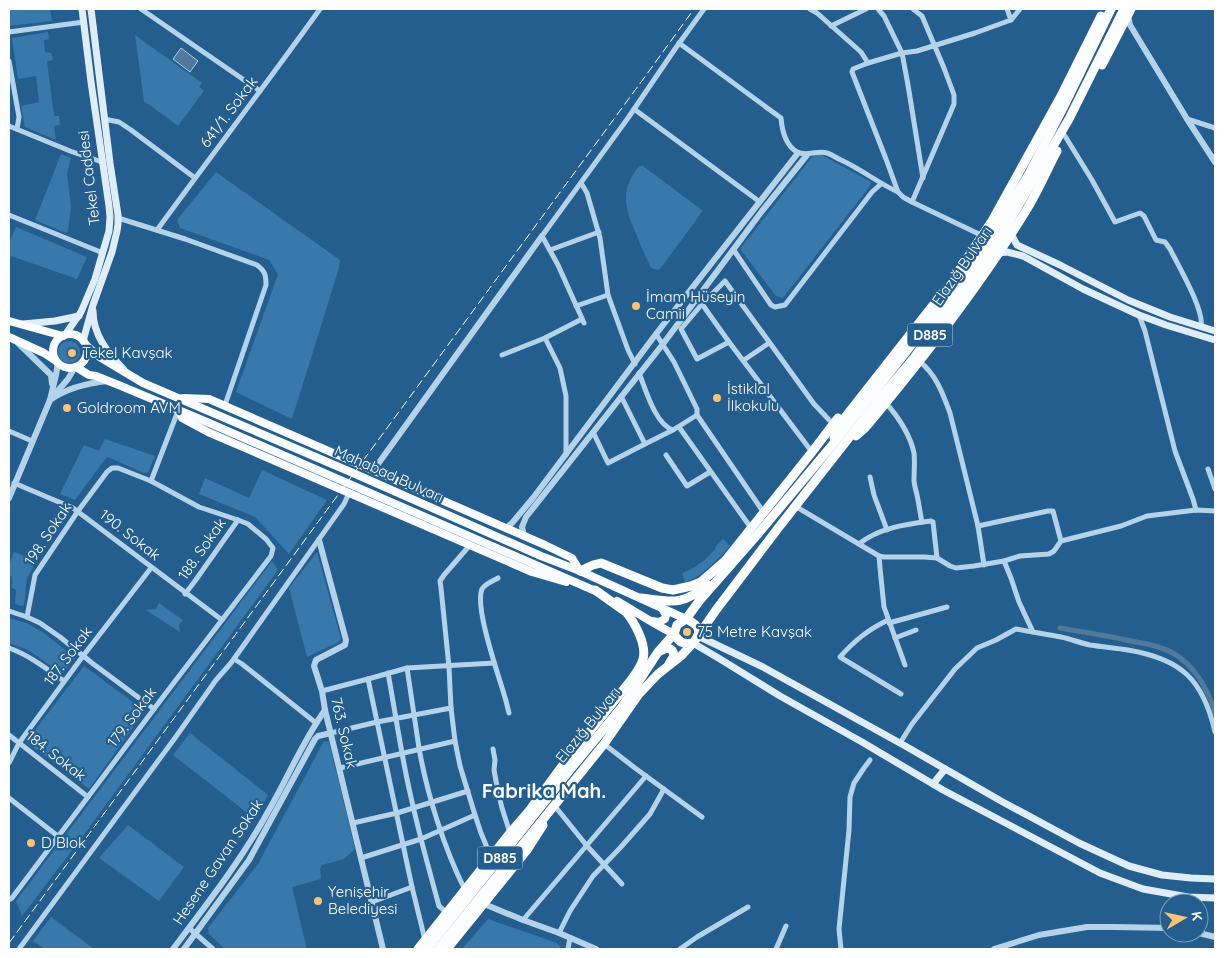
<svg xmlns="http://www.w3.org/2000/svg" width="1224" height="958" viewBox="0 0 1224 958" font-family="Quicksand,sans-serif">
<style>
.green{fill:#3878ab}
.water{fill:#50799a;stroke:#a8cfec}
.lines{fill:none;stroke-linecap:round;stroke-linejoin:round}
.canal{stroke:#50799a;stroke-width:5}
.minor{stroke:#b4d3eb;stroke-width:5}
.tertiary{stroke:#b4d3eb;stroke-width:6}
.secondary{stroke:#dfedf9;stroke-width:7}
.primary{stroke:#f8fbff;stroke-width:8}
.trunk{stroke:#fcfdff;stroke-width:9}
.rail{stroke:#fff;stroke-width:1;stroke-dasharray:9 4;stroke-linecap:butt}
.poi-dot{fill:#f6c377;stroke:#245e8e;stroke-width:2}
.labels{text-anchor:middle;stroke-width:4.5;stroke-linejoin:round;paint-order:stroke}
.shield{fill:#245e8e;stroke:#bdcfdd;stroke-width:1}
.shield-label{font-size:14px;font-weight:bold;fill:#fff}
.street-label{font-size:15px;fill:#fff;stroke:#245e8e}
.poi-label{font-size:15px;fill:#fff;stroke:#245e8e;text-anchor:start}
.district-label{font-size:20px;font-weight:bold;fill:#fff;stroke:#245e8e}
</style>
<rect width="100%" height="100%" fill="#245e8e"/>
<g class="green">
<polygon points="9,9 50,9 52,21 9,26"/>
<polygon points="48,32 49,39 44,40 45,52 51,53 53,60 47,61 54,116 59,116 60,125 54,126 56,140 25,127 21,106 39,102 36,76 18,79 12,38"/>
<polygon points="135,35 202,83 199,87 204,91 178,126 144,101"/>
<polygon points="61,154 71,158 67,174 71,206 68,231 66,233 35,220"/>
<polygon points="820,154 871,182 870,186 783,298 776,296 740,249 812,157"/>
<path d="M639 166H643L702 210V212L660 269 658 270 651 268C646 258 641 247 637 236 625 209 619 191 639 166Z"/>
<polygon points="216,172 340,260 339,268 292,419 236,392 278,274 269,260 180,228 177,220"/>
<polygon points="16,227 87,257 77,279 11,256 9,261 9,243"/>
<circle cx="69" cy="352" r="11"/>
<polygon points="105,439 155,456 148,472 144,473 108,457 106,458 75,500 60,494 84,445 99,451"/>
<polygon points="262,470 327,500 289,554 255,517 199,494 205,478 249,498"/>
<path d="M723 539 730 546C719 558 701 578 685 582L682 573C697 568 706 559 716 548L715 547Z"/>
<polygon points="14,552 37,561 27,578 24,605 22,606 15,604 16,590 12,588 12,577 9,575 9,565"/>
<polygon points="317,552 341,639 339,642 307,657 289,588"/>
<polygon points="272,561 278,570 83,836 22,916 16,901"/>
<polygon points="159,603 183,620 179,625 180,632 146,610 156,609"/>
<path d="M9 618 26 623 44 633 75 658 62 674C46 663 28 646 9 644Z"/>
<polygon points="84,666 145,711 89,789 26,742"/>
<polygon points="190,733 268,795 255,819 173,755"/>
<polygon points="324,741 329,742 355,849 344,859 322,865 320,868 321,879 292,887 307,949 225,949 209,934 208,928 258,864"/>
<polygon points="128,825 184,867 159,901 99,858"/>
<polygon points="51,917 94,949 44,949 33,941"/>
<polygon points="488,919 557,943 562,949 462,949"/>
</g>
<polygon class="water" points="181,48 198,61 190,72 173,59"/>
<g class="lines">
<path class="canal" d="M1060 628C1084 632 1108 636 1131 641 1141 643 1152 644 1161 648 1190 657 1207 686 1215 713"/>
<g class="minor">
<polyline points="141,9 260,91"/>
<polyline points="810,9 817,13 861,52 868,63"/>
<polyline points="878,9 884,16 902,53 908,85 923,178"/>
<polyline points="1007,9 1011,20"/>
<polyline points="831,26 866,9"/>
<polyline points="9,32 84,22"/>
<path d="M679 43 781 118C782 130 785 145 797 152 806 157 817 150 827 153 831 154 836 158 841 160 861 169 878 183 898 192"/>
<polyline points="9,61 19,117 17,129"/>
<polyline points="634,109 760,202"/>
<polyline points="104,119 119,122 131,130 195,178"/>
<polyline points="1187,119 1215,128"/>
<polyline points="9,126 70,151 102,162"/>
<path d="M1065 136 1092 180 1115 222 1140 213 1144 216 1156 240 1165 242 1170 249C1178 265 1205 311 1201 327"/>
<polyline points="581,183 587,193 600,238 608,295 628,350 635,364"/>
<polyline points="912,202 954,104 954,95 944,68 922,16 913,9"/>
<polyline points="9,215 103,253"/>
<path d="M118 218 185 239 257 265C265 271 266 275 266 285L225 405"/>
<path d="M157 230C211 156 267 83 320 9"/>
<polyline points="983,236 912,202 903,197 898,192 886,159 852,72 853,69 868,63 902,53 917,51 975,33 1011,20 1020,9"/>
<polyline points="733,249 771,305 775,307 785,305 872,192 881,184"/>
<polyline points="550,250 599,232"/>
<polyline points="702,304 681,329 697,359 729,342"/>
<polyline points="576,306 608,295"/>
<polyline points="1139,315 1145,331 1175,451 1193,499 1196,510"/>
<polyline points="584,323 558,265 542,236 628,118 675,49 704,9"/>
<polyline points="656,334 674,362 697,409 697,415"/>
<polyline points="545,338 560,368 566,396 566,455"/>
<polyline points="502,355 545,338 582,319"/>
<polyline points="744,360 769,343"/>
<path d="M919 361C936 374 943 394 950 413L978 526 984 565"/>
<path d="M639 373C646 390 655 424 673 430L697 415 764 513"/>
<polyline points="621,396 645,444 673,430"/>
<path d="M886 403C899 418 910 434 914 453 915 462 914 471 914 480 914 485 916 490 917 495 919 504 920 513 922 522"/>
<polyline points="679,427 751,528"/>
<polyline points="9,431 32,441"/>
<polyline points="593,432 608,463 645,444"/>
<polyline points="812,452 729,342 702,304 725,281 814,404 833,424"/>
<polyline points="666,455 687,486 710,472"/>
<polyline points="1208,469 1215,489"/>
<polyline points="870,477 874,495 887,530"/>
<polyline points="151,481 178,411"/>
<polyline points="14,483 73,508 222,620"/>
<polyline points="795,506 879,556 884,557 924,557 937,558 950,566 956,568 974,566 1004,561 1020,556 1049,554 1054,551 1061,541 1121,526 1147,516 1196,510 1215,511"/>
<polyline points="978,526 1048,511 1053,511 1061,541"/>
<path d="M859 544C878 528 907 524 931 521L933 522 937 558"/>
<polyline points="470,545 444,575 440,581 441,588 449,667 451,708 455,741 460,766 475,815 481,833 491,857"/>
<polyline points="879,556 880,568 884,607 905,665"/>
<polyline points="1004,561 1011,578 1019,602 1033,632"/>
<path d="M498 578C493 581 485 584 482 589 474 608 500 679 506 701L509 713"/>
<polyline points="185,594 195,581 238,520"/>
<polyline points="9,611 27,617 40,623 60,637 92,663 154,709"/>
<path d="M888 620C868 630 855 640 840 657L901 694"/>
<polyline points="889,623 947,607"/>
<polyline points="895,638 916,630"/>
<path d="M9 648C29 655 47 669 64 681"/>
<polyline points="234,659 242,664 316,723"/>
<path d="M407 668C411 695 415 721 419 748 427 794 444 848 465 890"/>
<path d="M388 673C393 700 397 726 402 753 411 804 425 855 439 906L447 913"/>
<polyline points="368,679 412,887 425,940"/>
<polyline points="322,691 368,679 407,668 494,663"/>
<polyline points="331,733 377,722 451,708"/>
<polyline points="9,735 88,797"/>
<path d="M900 743 912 724 955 669 977 648 996 640 1016 629C1031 632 1046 634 1061 637 1071 639 1080 643 1090 645 1103 647 1115 648 1128 650 1181 659 1203 679 1215 732"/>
<polyline points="604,744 635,768 702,817"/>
<polyline points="493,749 495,760 494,770 498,792 502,808 510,833"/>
<polyline points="9,763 19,743 83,656 151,568"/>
<polyline points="340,768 455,741"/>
<polyline points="9,798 59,837"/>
<polyline points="554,805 587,846 622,884"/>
<polyline points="353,823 397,813 468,791"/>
<polyline points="361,858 421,839 475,815"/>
<polyline points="9,900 12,898 166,693 271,556 273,548 266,539 248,524 238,520 199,507 151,481 118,468 112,468 107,472 78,511 35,575 27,617"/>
<polyline points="372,902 412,887"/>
<polyline points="523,920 646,776"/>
<polyline points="189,928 213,949"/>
<polyline points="559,933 570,911 593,876 620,848 650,814 664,789"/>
<polyline points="19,949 175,738 216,680 231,663 344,504 349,493"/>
<polyline points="568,949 570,938"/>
<polyline points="680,949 697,937 748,907"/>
<polyline points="776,949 786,926"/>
<polyline points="841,949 839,929 849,830 850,797 854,783 864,768 870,760"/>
</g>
<g class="tertiary">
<polyline points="1128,15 1130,25 1187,119 1215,162"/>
<polyline points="18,343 51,375 52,384"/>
<polyline points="56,393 68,379 75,367"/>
<path d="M50 400C67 388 87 383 108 381"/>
<polyline points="373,471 542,236"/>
<polyline points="9,498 50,400 56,375 58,362"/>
<polyline points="506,528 512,523 533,498 656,334 798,153"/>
<polyline points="524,536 522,527 526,517 663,344 762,211 807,155"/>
<polyline points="319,540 346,640 345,645 341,647 316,660 314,666 322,691 325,710 383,949"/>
<polyline points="484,904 523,920 559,933 596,949"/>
<polyline points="1199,933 1215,937"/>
<path d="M173 949C207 904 242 859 269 810 288 777 303 741 325 710"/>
<polyline points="184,949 249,860 315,739 318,736 331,733"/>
<polyline points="994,949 1039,935 1087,927 1114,927 1169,928"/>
</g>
<g class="secondary">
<polyline points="1011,234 1017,245 1060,265 1128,300 1170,317 1215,331"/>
<polyline points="998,253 1007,252 1023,256 1083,289 1139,315 1166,325 1215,340"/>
<path d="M93 311C93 335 108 353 124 370"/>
<polyline points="23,324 55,321 79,316"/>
<polyline points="65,335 81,312 95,279 109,231 110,217 109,206 91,82 82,9"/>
<polyline points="83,341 93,305 112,252 117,231 118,224 118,215 110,163 91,9"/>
<polyline points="698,636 763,667 907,747 1001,801 1079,843 1129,866 1162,875 1191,878 1215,879"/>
<polyline points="693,643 720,659 780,696 862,742 943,790 1100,873 1143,889 1188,897 1215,898"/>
<polyline points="933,784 945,769"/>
</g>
<g class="primary">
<polyline points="9,321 63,336"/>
<circle cx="70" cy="351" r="17"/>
<polyline points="9,337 44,353 56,361"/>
<polyline points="86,345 98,356 143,383 353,473 541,556 580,571 686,619"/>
<polyline points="76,367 89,375 96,376 121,386 207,422 600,593"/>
<polyline points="183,398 209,399 545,545 572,558 580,571"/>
<polyline points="179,411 182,418 208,432 532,572 566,582"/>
<path d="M617 601C636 612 654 624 674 634"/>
<polyline points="652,621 659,622 665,619 666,615 661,607"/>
</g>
<g class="trunk">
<polyline points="1102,65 1131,9"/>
<path d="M856 436 866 427C923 358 980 286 1027 209 1038 191 1047 170 1057 151"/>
<polyline points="834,438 839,425 952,281 992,221 1060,98 1101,16"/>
<polyline points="580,571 593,565 601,563 662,588 673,590 691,586 701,582 725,561 812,452 838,418"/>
<path d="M641 598C673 602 681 606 708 585"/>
<path d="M686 619C699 625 703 631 693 643 683 645 679 642 674 634L677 625 686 619 700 600 757 535 829 449 951 295 987 242 1029 174 1065 104 1111 9"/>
<polyline points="698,636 716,610 779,527 881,397 914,358 991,251 1000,237 1069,119 1124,9"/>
<path d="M660 651C667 647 673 647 674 656L669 664"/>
<path d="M532 807 563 765 631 680C635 674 641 667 643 659 647 645 635 623 626 612L595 590"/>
<polyline points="418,949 510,833 536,803"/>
<polyline points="427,949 573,766 622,707 658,652 674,634"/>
<polyline points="438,949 604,744 639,694 658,674 681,656 693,643"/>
<polyline points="447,949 527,850 543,825"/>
</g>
<polyline class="rail" points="9,943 644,78 694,9"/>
</g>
<g class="poi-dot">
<circle cx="636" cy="306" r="5"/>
<circle cx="72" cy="353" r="5"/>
<circle cx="717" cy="398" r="5"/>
<circle cx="67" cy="408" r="5"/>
<circle cx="687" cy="632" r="5"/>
<circle cx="31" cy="843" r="5"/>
<circle cx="318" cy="901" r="5"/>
</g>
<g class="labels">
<g class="shield">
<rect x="907.5" y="323.5" width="45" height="23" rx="4"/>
<rect x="477.5" y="846.5" width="45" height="23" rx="4"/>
</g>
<g class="shield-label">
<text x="930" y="340">D885</text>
<text x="500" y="863">D885</text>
</g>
<g class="street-label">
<text transform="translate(229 112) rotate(-53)" y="5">641/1. Sokak</text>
<text transform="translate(89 178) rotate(-97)" y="5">Tekel Caddesi</text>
<text transform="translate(962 266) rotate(-55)" y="5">Elazığ Bulvarı</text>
<text transform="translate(389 474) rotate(24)" y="5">Mahabad Bulvarı</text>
<text transform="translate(48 534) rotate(-56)" y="5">198. Sokak</text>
<text transform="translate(130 535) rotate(38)" y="5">190. Sokak</text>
<text transform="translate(202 549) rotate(-55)" y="5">188. Sokak</text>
<text transform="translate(68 656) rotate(-53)" y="5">187. Sokak</text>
<text transform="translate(132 717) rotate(-53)" y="5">179. Sokak</text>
<text transform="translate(588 725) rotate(-51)" y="5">Elazığ Bulvarı</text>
<text transform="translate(344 733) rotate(77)" y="5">763. Sokak</text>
<text transform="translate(56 756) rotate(38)" y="5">184. Sokak</text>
<text transform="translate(218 862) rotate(-56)" y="5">Hesene Gavan Sokak</text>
</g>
<g class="poi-label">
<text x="646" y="302">İmam Hüseyin<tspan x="646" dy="17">Camii</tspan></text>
<text x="82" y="358">Tekel Kavşak</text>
<text x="727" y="394">İstiklal<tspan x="727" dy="17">İlkokulu</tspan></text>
<text x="77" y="413">Goldroom AVM</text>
<text x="697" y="637">75 Metre Kavşak</text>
<text x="41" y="848">D Blok</text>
<text x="328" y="897">Yenişehir<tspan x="328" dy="17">Belediyesi</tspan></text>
</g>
<g class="district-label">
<text x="544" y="798">Fabrika Mah.</text>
</g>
</g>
<rect width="1224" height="958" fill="none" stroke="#ffffff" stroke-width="20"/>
<g transform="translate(1184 918) rotate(81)"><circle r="24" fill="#245e8e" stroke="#7c9ebb"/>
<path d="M0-4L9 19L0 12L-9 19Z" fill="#f6c377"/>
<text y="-8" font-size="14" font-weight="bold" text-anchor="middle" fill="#ffffff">K</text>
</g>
</svg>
